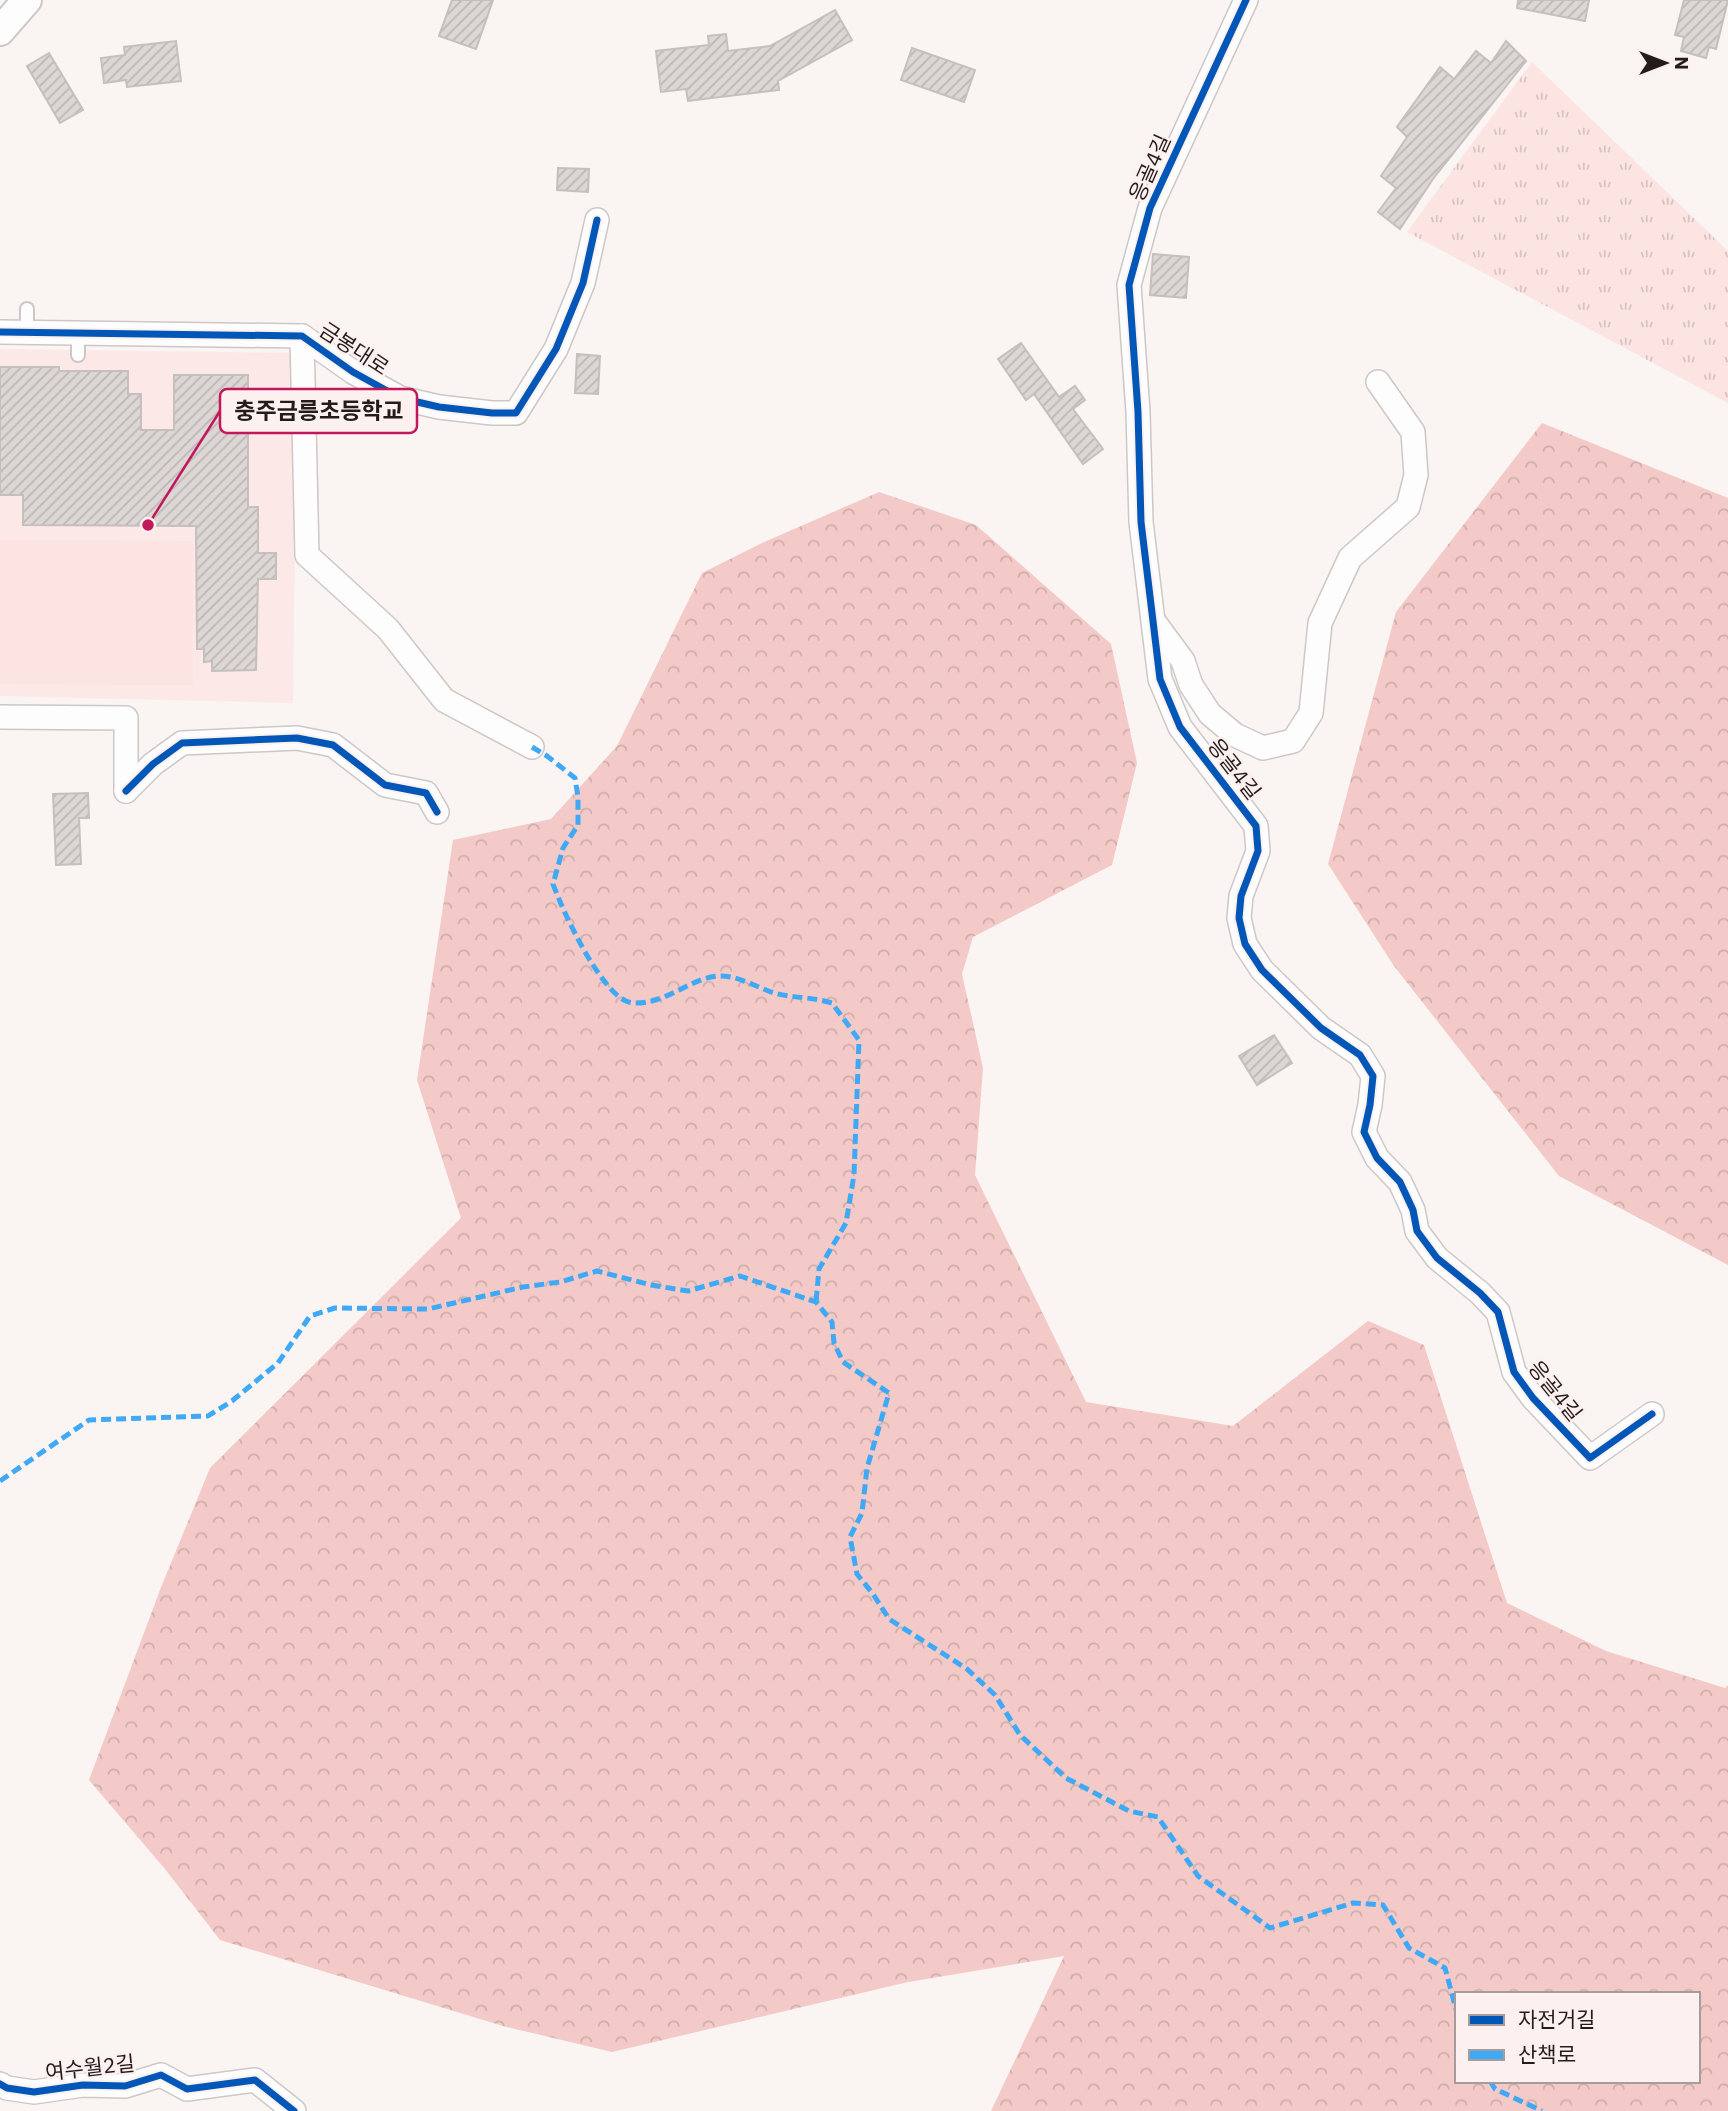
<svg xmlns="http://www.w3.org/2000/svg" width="1728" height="2111" viewBox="0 0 1728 2111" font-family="'IBM Plex Sans','Noto Sans KR',sans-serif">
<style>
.built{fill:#fbe8e7}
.grass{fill:url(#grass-tufts)}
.forest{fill:url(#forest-crowns);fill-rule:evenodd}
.garden{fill:#fbe4e2}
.building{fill:url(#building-hatch);stroke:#c5bfbe;stroke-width:2}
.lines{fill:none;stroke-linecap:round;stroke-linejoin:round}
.service-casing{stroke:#cdc7c6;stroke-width:16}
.minor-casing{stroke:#cdc7c6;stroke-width:26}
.tertiary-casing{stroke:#cdc7c6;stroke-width:32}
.service{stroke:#fefdfd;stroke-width:12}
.minor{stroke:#fefdfd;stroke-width:23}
.tertiary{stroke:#fefdfd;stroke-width:28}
.quiet{stroke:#3fa9f5;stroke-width:5;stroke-dasharray:10 5;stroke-linecap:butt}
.cycleway-casing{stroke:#fdf1f0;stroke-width:11}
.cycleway{stroke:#0057b8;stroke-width:7}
.labels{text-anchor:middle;stroke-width:5;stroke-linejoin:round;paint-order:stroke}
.street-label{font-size:21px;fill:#231c1b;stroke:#fdf1f0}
.leader{fill:none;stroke:#c2185b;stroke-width:2.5}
.callout-dot{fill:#c2185b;stroke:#fdf1f0;stroke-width:2.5}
.callout{fill:#fdf1f0;stroke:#c2185b;stroke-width:2.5}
.callout-label{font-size:23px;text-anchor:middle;font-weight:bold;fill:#231c1b}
</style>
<defs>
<pattern id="grass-tufts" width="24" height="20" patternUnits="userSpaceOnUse" patternTransform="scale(1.75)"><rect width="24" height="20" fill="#fbe4e2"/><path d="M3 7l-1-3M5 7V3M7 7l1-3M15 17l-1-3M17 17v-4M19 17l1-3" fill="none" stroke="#d7c3c1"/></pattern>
<pattern id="forest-crowns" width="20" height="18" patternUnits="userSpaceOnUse" patternTransform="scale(1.75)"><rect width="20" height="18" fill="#f3cac7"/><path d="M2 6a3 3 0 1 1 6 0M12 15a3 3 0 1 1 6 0" fill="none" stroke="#d0adaa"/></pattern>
<pattern id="building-hatch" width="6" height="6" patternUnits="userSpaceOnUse" patternTransform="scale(1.75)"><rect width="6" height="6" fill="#dcd6d5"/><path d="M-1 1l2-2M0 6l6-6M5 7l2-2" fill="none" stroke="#bcb7b6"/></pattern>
</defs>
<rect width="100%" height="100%" fill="#faf4f3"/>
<polygon class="built" points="0,349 297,353 293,703 0,696"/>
<polygon class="grass" points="1532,62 1728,251 1728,403 1407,232"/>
<g class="forest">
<polygon points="1542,423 1728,498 1728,1265 1559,1176 1394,966 1328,864 1396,612"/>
<path d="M879 492 976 525 1111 644 1137 763 1112 865 973 937 962 974 983 1068 975 1175 1086 1402 1233 1426 1368 1321 1424 1345 1507 1603 1606 1651 1725 1688 1728 1685V2111H991L1064 1956 908 1982 612 2052 503 2026 220 1940 165 1869 89 1780 160 1590 210 1468 461 1218 417 1080 453 840 551 819 617 746 702 573 762 543ZM1457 1994H1698V2081H1457Z"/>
</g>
<polygon class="garden" points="0,540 193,541 193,685 0,684"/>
<g class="building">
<polygon points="452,0 493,0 476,49 439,36"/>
<polygon points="1518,0 1589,0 1585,21 1517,8"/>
<polygon points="1684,0 1728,0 1716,49 1709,47 1706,58 1681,51 1684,37 1675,35"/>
<polygon points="835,10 852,40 778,81 779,90 688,101 686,89 661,92 656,51 709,45 708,36 726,34 728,51 770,46"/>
<polygon points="176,41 181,81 127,87 126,80 104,83 101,58 125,55 124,47"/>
<polygon points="1506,41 1526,61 1433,179 1400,229 1378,212 1396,188 1381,176 1407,137 1397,127 1440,67 1454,79 1476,51 1491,63"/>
<polygon points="912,48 975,70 964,102 901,80"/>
<polygon points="49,53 83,110 60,123 27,66"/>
<polygon points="558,168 589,169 588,192 557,190"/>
<polygon points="1153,254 1189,257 1186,298 1150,295"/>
<polygon points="1021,343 1059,397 1075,386 1085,400 1073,409 1103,449 1083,464 1034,394 1026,400 998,359"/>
<polygon points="577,354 600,356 598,394 575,393"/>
<polygon points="0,367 59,367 59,371 128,371 128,394 141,394 141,430 174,430 174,375 248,375 248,507 258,507 258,553 276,553 276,579 258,579 256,670 212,671 212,661 204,662 204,649 197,649 196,526 23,525 23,495 0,495"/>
<polygon points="88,793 89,818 79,818 81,864 56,865 53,794"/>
<polygon points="1274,1035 1292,1063 1257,1085 1239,1056"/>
</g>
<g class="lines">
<g class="service-casing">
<g id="service">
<polyline points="27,309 27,333"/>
<polyline points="78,355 78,334"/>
</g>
</g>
<g class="minor-casing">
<g id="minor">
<polyline points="1246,0 1150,208 1129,285 1138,412 1141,522 1160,679 1180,727 1256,826 1258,851 1241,896 1239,918 1245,944 1262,970 1321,1028 1360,1055 1373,1076 1370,1105 1364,1132 1377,1158 1400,1182 1413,1210 1417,1231 1437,1258 1480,1293 1498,1312 1514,1372 1533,1398 1590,1458 1652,1414"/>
<polyline points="0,332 302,336 353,372 400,398 439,407 492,413 516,413 556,349 583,283 597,220"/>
<polyline points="302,336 307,555 388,629 444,700 532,747"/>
<polyline points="1155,623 1183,661 1191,685 1210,714 1235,735 1263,748 1293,741 1311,713 1320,623 1350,558 1408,507 1416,475 1413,432 1378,382"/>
<polyline points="0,717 126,718 126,791"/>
<polyline points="126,791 153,764 182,743 297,738 333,745 385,785 426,793 437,812"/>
<polyline points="0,2084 7,2088 34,2092 83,2085 125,2086 161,2075 187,2089 255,2080 294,2111"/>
</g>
</g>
<g class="tertiary-casing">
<polyline id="tertiary" points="0,31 27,0"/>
</g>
<use href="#service" class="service"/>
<use href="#minor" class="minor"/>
<use href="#tertiary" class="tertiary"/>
<g class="quiet">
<path d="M532 747 547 756 575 778 578 797V825L563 848 553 884C563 912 599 989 626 1001 632 1004 641 1003 647 1002 672 998 693 978 718 976 737 975 756 987 774 993 793 998 813 997 832 1003L859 1040 854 1175 846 1223 819 1269 816 1302"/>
<polyline points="0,1481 89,1420 208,1416 232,1401 278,1363 310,1316 335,1308 428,1309 523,1287 560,1282 597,1271 651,1285 688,1291 740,1276 816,1302 832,1322 834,1343 843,1362 889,1393 867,1468 862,1513 850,1537 857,1574 873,1594 889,1619 967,1669 995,1695 1020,1735 1066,1778 1129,1811 1158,1817 1198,1876 1270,1928 1353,1903 1383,1905 1409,1948 1445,1968 1457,2013"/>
<polyline points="1490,2081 1495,2089 1542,2111"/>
</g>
<g class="cycleway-casing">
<g id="cycleway">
<polyline points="1246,0 1150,208 1129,285 1138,412 1141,522 1160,679 1180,727 1256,826 1258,851 1241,896 1239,918 1245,944 1262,970 1321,1028 1360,1055 1373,1076 1370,1105 1364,1132 1377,1158 1400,1182 1413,1210 1417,1231 1437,1258 1480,1293 1498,1312 1514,1372 1533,1398 1590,1458 1652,1414"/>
<polyline points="0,332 302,336 353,372 400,398 439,407 492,413 516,413 556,349 583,283 597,220"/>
<polyline points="126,791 153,764 182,743 297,738 333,745 385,785 426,793 437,812"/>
<polyline points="0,2084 7,2088 34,2092 83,2085 125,2086 161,2075 187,2089 255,2080 294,2111"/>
</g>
</g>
<use href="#cycleway" class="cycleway"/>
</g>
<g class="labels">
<g class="street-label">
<text transform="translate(1150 168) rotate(-66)" y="7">응골4길</text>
<text transform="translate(354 349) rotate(33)" y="7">금봉대로</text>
<text transform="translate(1234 769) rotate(52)" y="7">응골4길</text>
<text transform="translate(1555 1391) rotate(51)" y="7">응골4길</text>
<text transform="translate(90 2068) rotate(-6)" y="7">여수월2길</text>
</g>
</g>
<path class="leader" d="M148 525L220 411"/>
<circle class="callout-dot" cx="148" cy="525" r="7"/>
<rect class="callout" x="220" y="389" width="197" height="44" rx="7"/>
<g class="callout-label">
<text x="319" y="419">충주금릉초등학교</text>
</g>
<rect x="1455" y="1992" width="245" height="91" fill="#fdf1f0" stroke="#a69c9b" stroke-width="2"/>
<rect x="1469" y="2015" width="35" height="10" fill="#0057b8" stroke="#a69c9b" stroke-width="2"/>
<text x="1518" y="2027" font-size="21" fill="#231c1b">자전거길</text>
<rect x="1469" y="2050" width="35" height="10" fill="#3fa9f5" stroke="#a69c9b" stroke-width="2"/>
<text x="1518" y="2062" font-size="21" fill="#231c1b">산책로</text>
<g transform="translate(1665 63) rotate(90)" stroke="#fdf1f0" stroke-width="5" paint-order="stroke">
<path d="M0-5L12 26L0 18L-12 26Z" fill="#231c1b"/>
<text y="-10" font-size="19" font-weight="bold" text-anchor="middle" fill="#231c1b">N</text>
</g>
</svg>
